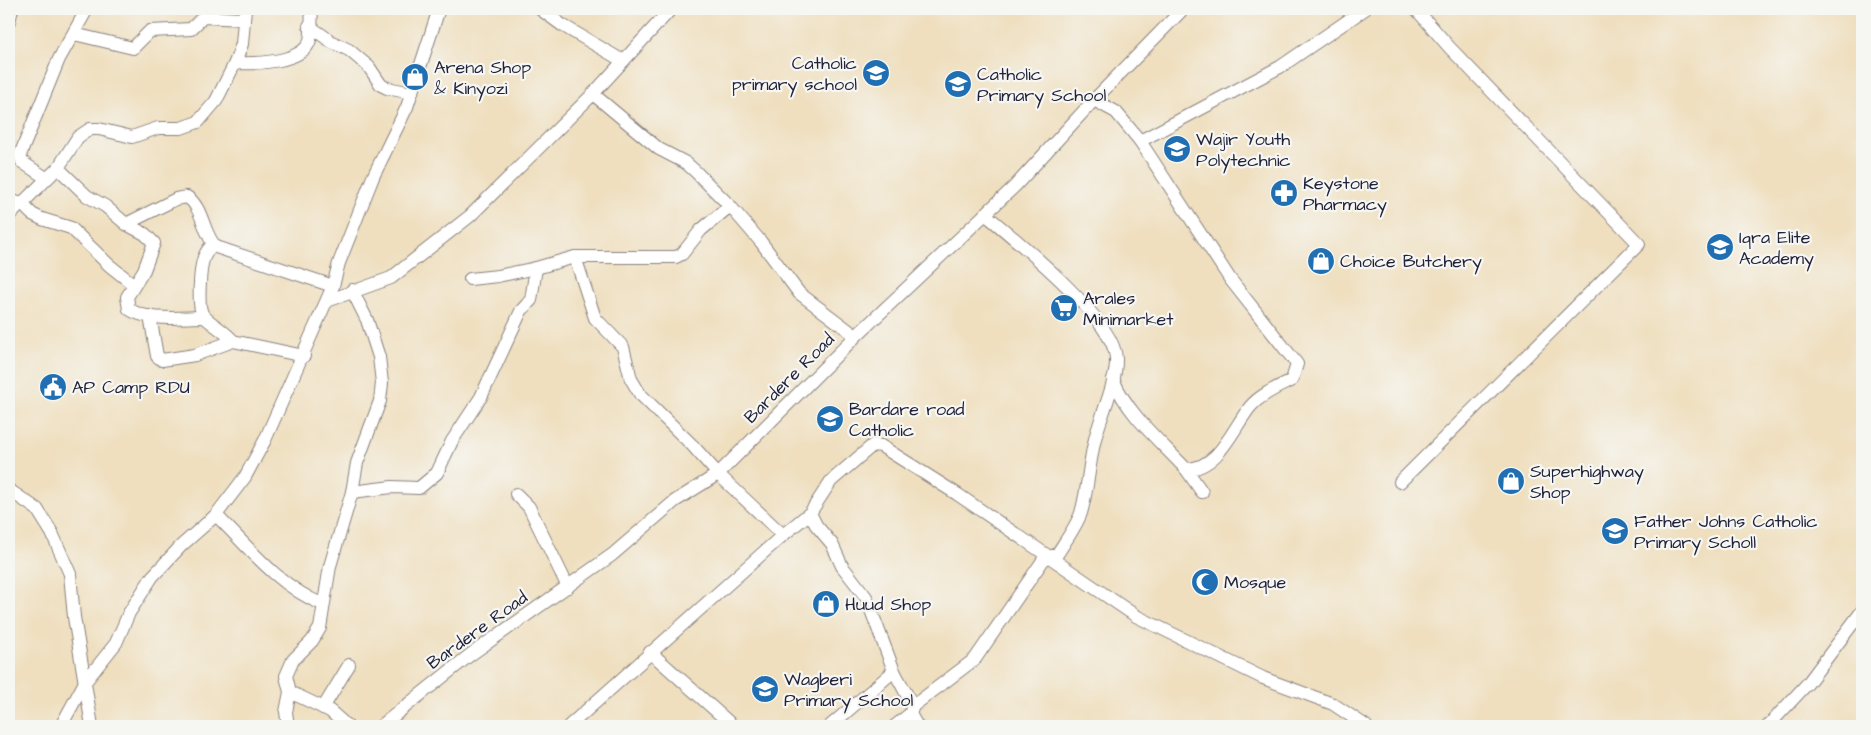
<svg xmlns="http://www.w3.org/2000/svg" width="1871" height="735" viewBox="0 0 1871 735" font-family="'Architects Daughter',sans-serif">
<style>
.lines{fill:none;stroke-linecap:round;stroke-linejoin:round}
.minor-casing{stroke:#88807d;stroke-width:14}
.minor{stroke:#fff;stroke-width:12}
.labels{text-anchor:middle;stroke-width:4.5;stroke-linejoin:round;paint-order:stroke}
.poi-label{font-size:18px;fill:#22223b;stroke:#f6f6f2;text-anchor:start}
.street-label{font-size:18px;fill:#22223b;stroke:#f6f6f2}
</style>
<rect width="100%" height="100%" fill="#f6f6f2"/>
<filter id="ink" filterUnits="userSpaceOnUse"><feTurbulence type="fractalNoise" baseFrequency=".02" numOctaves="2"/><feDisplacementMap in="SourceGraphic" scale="10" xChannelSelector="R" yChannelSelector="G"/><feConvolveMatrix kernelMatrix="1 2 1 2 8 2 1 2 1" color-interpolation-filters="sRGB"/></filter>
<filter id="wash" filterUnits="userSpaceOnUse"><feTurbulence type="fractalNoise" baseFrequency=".0096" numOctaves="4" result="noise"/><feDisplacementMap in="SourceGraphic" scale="20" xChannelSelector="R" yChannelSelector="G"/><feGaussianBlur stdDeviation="1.12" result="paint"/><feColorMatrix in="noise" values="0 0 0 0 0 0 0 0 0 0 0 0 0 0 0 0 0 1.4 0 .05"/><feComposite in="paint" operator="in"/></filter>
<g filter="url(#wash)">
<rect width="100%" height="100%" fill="#efdfbf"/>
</g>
<g filter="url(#ink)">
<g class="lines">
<g class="minor-casing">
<g id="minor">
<polyline points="540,9 562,25 623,61"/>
<polyline points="9,22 12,9"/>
<polyline points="309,26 332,42 349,50 369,67 381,85 387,88 412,93"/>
<polyline points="74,34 133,48 150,31 191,29 203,17 242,19"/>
<polyline points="235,63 242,44 245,9"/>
<polyline points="593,94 659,149 686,163 696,172 730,206 761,242 799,293 856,336"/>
<path d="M1094 100 1116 112 1140 141 1230 279 1297 364 1292 380C1278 387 1260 395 1250 407 1233 428 1219 469 1186 469 1160 441 1128 415 1113 379"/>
<polyline points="1140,141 1280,67 1365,9"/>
<path d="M58 168 87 196 105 206 126 224 176 199 187 197C203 207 203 234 216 247L333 286"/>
<polyline points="46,178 22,162 20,155 59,59 87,9"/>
<polyline points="9,200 22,204 32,214 42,219 71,228 109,265 134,285"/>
<path d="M985 214C1016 240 1114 319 1116 358 1117 382 1101 415 1095 439 1089 463 1088 489 1081 513 1076 527 1064 543 1056 556H1046"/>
<path d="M9 216 58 168 78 137 90 129H99L132 137 158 128H181L198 122 216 101 235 63C254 64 304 63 310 40 312 32 311 18 312 9"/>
<path d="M126 224 145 234 154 243 144 270 127 297 129 309C148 322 182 317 204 317"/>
<path d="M213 244C209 248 206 252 204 257 200 267 197 307 203 315 208 322 225 331 233 341"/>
<polyline points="575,257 595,318 623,347 631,379 640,394 693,446 718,474 783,535"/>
<polyline points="470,279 498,276 536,268 575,257 676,257 682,254 701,230 730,206"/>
<polyline points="327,301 391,278 470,216 593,94 671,9"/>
<polyline points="150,316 157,356 162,360 195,355 233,341 304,356"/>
<polyline points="1186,469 1202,492"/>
<polyline points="1400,482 1639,244 1450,48 1416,9"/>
<polyline points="9,490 37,509 52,533 70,574 74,617 92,726"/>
<polyline points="352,492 392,487 419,488 437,473 452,441 481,397 521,311 531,300 536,268"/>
<polyline points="516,494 529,507 568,587"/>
<polyline points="810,513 816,525 832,544 842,566 866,597 894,671 913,706"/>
<path d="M216 515C248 547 280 587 322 604"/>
<polyline points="650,652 733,726"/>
<polyline points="290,692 330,711 347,726"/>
<polyline points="323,708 349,665"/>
<polyline points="910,714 917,726"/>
<polyline points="61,726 85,682 116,643 129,613 152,577 182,545 216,515 245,477 265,440 333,286 339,263 373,177 407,107 439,9"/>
<polyline points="288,726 286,712 290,692 286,676 293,660 312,641 320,628 330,566 352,492 357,463 380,401 382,383 379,357 367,320 352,290"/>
<polyline points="381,726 470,655 612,555 675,501 718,474 856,336 1015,186 1094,100 1183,9"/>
<polyline points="569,726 783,535 810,513 831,481 873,445 881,446 957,494 1136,616 1263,678 1333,704 1366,726"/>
<polyline points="830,726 894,671"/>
<polyline points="895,726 910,714 913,706 975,659 1046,556"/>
<polyline points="1768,726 1808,683 1862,611"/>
</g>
</g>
<use href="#minor" class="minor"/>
</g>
</g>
<defs>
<g id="school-disc" transform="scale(1.4375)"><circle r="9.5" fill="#1f6fb2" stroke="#f6f6f2"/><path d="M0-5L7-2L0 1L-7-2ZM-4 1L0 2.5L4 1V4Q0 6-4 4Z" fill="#fff"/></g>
<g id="shop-disc" transform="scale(1.4375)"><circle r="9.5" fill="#1f6fb2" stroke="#f6f6f2"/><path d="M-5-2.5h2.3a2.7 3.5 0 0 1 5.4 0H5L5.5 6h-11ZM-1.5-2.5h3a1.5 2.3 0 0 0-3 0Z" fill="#fff"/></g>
<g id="university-disc" transform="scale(1.4375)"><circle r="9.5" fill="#1f6fb2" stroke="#f6f6f2"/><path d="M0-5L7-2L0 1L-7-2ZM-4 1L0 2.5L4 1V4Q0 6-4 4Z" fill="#fff"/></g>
<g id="pharmacy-disc" transform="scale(1.4375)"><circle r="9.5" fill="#1f6fb2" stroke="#f6f6f2"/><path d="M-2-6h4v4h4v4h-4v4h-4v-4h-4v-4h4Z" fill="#fff"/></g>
<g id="supermarket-disc" transform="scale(1.4375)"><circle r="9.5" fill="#1f6fb2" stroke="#f6f6f2"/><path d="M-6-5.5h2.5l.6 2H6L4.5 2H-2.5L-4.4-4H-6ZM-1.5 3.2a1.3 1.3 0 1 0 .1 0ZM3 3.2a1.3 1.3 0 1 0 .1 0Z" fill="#fff"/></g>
<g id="civic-disc" transform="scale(1.4375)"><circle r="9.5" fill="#1f6fb2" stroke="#f6f6f2"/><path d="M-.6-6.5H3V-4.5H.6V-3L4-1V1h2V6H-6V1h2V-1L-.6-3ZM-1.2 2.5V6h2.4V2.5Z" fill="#fff"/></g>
<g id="mosque-disc" transform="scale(1.4375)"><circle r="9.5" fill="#1f6fb2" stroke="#f6f6f2"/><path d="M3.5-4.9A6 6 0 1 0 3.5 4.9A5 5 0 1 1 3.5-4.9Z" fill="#fff"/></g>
</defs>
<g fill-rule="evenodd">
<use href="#school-disc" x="876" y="73"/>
<use href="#shop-disc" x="415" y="77"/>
<use href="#school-disc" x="958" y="84"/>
<use href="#university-disc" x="1177" y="149"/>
<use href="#pharmacy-disc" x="1284" y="193"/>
<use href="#school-disc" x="1720" y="247"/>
<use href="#shop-disc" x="1321" y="261"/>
<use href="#supermarket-disc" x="1064" y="308"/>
<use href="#civic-disc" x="53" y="387"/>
<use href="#school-disc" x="830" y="419"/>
<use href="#shop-disc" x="1511" y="481"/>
<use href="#school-disc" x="1615" y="531"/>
<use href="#mosque-disc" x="1205" y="582"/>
<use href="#shop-disc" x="826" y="604"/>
<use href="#school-disc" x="765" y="689"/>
</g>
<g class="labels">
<g class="poi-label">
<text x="857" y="69" text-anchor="end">Catholic<tspan x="857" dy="21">primary school</tspan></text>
<text x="434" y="73">Arena Shop<tspan x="434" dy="21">&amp; Kinyozi</tspan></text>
<text x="977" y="80">Catholic<tspan x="977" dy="21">Primary School</tspan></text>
<text x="1196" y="145">Wajir Youth<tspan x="1196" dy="21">Polytechnic</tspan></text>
<text x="1303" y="189">Keystone<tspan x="1303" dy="21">Pharmacy</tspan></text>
<text x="1739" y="243">Iqra Elite<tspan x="1739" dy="21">Academy</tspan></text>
<text x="1340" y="267">Choice Butchery</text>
<text x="1083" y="304">Arales<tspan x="1083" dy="21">Minimarket</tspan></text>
<text x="72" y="393">AP Camp RDU</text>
<text x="849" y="415">Bardare road<tspan x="849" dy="21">Catholic</tspan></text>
<text x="1530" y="477">Superhighway<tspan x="1530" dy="21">Shop</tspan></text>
<text x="1634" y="527">Father Johns Catholic<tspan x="1634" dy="21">Primary Scholl</tspan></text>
<text x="1224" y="588">Mosque</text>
<text x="845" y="610">Huud Shop</text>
<text x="784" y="685">Wagberi<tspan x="784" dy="21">Primary School</tspan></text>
</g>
<g class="street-label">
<text transform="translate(789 378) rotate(-45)" y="6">Bardere Road</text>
<text transform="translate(477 630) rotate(-36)" y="6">Bardere Road</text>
</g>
</g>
<rect width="1871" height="735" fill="none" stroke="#f6f6f2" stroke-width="30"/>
</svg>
